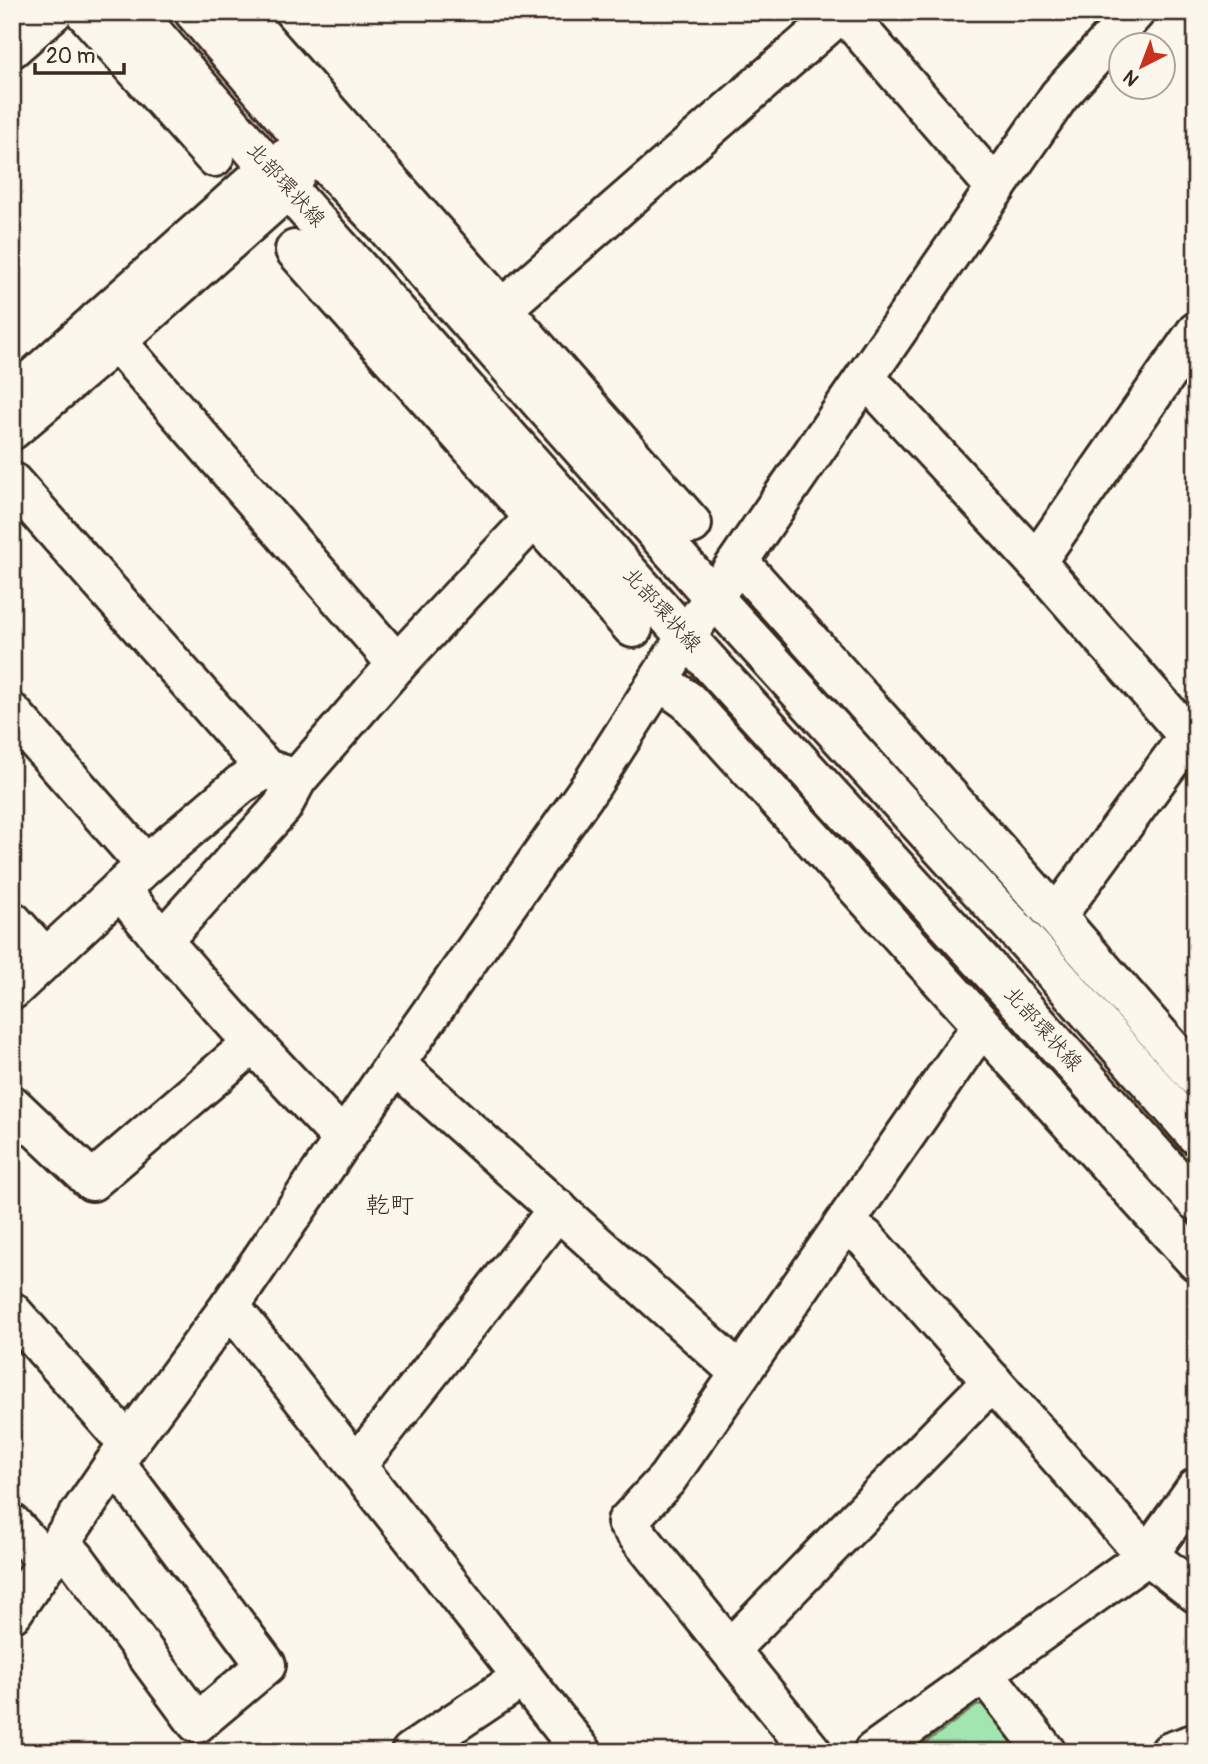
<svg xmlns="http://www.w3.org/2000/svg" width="1208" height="1764" viewBox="0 0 1208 1764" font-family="Pangolin,'Klee One',sans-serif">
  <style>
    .green { fill: #a1e5b0; stroke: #6e8867; stroke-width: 2 }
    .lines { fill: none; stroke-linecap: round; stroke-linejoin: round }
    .minor-casing { stroke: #3b2a1e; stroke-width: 44 }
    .minor { stroke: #fbf7ec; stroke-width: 38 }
    .labels { text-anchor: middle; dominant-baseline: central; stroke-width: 7; stroke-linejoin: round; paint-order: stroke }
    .street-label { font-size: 21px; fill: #3b2a1e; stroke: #fbf7ec }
    .quarter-label { font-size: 24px; fill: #3b2a1e; stroke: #fbf7ec }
  </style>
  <rect width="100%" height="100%" fill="#fbf7ec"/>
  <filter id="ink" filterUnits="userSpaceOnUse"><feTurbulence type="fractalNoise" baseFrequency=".0143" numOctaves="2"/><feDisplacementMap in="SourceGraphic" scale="14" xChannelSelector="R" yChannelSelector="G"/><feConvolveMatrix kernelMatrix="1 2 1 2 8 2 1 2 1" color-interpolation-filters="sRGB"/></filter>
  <g filter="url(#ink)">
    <polygon class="green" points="990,1704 1029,1752 913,1752 978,1705"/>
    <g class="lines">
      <g class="minor-casing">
        <g id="minor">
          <polyline points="85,12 214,157"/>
          <polyline points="135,12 269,168 686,637 1005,987 1196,1201"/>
          <polyline points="194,12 309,146 385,226 714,598 1036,952 1196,1135"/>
          <polyline points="240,12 692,524"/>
          <polyline points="844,12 996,188"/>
          <polyline points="12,48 53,12"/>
          <polyline points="295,250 633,628"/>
          <polyline points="503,308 842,12"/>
          <polyline points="98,320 397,664"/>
          <polyline points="864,379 881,394 1036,562 1196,745"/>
          <polyline points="28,383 269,168 292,155"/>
          <polyline points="12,430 117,341 289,188 299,167"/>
          <polyline points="12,482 266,769 297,779 397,664 534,518"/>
          <polyline points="739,562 1055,915 1196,1077"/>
          <polyline points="1036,562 1196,332"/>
          <polyline points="660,681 688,701 1196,1261"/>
          <polyline points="12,713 146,865"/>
          <path d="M120,889C191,977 266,1058 343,1139"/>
          <polyline points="1055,915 1066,903 1196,726"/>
          <polyline points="12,921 46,959"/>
          <polyline points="162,941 282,807 297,779"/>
          <polyline points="12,990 146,865 241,784 266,769"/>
          <polyline points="395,1064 740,1373"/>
          <polyline points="12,1105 92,1181 252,1044"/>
          <polyline points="844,1224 865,1238 1127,1534 1148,1555 1196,1593"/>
          <polyline points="230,1306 582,1752"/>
          <polyline points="12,1312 115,1429 130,1441"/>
          <polyline points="356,1466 558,1209"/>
          <polyline points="12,1524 33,1547 49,1561"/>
          <polyline points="60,1546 75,1558 197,1723 266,1665 127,1479 112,1467"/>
          <polyline points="12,1613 130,1441 230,1306 395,1064 592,784 686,637 1059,96 1135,12"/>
          <polyline points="730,1649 992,1381"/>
          <polyline points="984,1673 1046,1752"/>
          <polyline points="411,1752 523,1677"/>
          <polyline points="812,1752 627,1522 667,1479 968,1045 983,1027"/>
          <polyline points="873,1752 1148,1555 1196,1488"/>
          <polyline points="1170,1752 1196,1743"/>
        </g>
      </g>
      <use href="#minor" class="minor"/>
    </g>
  </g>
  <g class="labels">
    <g class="street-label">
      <text transform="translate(286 185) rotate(48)">北部環状線</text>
      <text transform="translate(662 610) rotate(48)">北部環状線</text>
      <text transform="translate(1043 1029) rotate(48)">北部環状線</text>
    </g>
    <g class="quarter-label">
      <text x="390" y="1205">乾町</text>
    </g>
  </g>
  <rect width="1208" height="1764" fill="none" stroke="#fbf7ec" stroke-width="42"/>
  <rect x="21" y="21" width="1166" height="1722" fill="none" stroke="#3b2a1e" stroke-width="2.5" filter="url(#ink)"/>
  <g transform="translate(1142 66) rotate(222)"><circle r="33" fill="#fbf7ec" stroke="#aea59a" stroke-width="2"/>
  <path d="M0-5L12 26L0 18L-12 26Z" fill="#c8321e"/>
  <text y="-10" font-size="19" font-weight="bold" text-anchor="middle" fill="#3b2a1e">N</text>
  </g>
  <path d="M35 63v10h89v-10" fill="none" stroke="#3b2a1e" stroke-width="3.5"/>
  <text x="46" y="63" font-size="21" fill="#3b2a1e" stroke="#fbf7ec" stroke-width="5" paint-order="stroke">20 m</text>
</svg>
